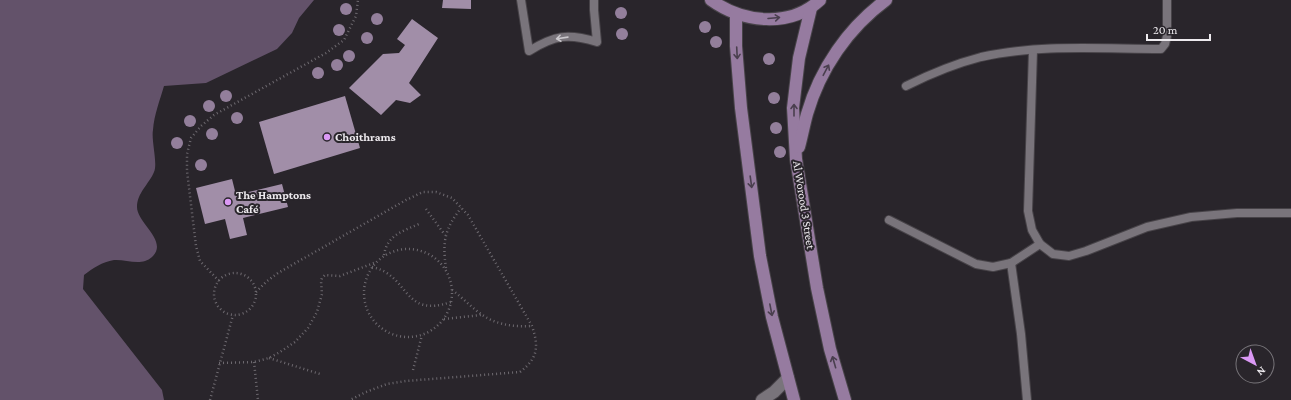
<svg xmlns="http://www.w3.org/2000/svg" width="1291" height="400" viewBox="0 0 1291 400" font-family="'Crimson Pro',serif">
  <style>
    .water { fill: #63526a }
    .building { fill: #a18ea8 }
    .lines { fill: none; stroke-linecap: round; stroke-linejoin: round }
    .lane-casing { stroke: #474348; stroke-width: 10 }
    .street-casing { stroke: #474348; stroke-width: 14 }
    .secondary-casing { stroke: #474348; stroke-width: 14 }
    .path { stroke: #6d696f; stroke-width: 2.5; stroke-dasharray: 1 3; stroke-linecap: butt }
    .lane { stroke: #79747b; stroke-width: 8 }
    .street { stroke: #79747b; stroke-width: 12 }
    .secondary { stroke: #967ba0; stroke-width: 12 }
    .tree { fill: #937f9b }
    .oneway { stroke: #4a3f4e }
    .oneway2 { stroke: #cac7cc }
    .poi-dot { fill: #db99f5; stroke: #29252b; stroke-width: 1.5 }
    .labels { text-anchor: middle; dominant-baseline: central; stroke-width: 4; stroke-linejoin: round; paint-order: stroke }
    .poi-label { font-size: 12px; font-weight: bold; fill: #edeaee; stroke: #29252b; text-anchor: start }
    .street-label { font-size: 12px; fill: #edeaee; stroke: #29252b }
  </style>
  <rect width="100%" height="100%" fill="#29252b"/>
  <path class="water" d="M0,0H314L299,18L292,33L277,49L206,83L164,86C160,100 154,115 153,130C151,140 158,164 154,172C149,184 137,193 137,207C137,223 169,241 152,257C141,267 126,259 114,260C102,262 93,268 84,275L83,289L162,390L164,400H0Z"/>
  <g class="building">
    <polygon points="443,0 471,0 471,9 442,8"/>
    <polygon points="412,19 438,38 409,83 421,95 410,103 396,100 381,115 349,88 383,54 399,53 405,45 397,39"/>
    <polygon points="345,96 360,148 274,174 259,122"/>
    <polygon points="232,179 236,195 282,184 288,207 243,218 247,235 230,239 225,219 205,224 196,188"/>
  </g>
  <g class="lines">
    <g class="lane-casing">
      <g id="lane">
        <path d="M521,0L529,51C555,35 568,33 597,42L594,10V0"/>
        <polyline points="1033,50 1028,211 1032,230 1040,244 1053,254 1069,256 1086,251 1147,227 1191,217 1237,213 1291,213"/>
        <path d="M906,86C930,74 954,64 981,57C1037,44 1103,49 1161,49L1165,44L1167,36V0"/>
        <polyline points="889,220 976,264 993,267 1011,263 1040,244"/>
        <polyline points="1011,263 1021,334 1027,400"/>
      </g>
    </g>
    <g class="street-casing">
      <polyline id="street" points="762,400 774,392 788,378"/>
    </g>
    <g class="secondary-casing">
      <g id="secondary">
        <path d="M711,0C743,23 790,28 820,0"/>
        <polyline points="811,8 799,58 793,108 796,159 817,288 830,349 845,400"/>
        <polyline points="736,14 736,46 741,108 760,256 772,317 794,400"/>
        <path d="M799,147C802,136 804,125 807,114C820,69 848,28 886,0"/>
      </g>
    </g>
    <g class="path">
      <polyline points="426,209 445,235"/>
      <circle cx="408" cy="293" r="44"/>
      <path d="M384,255C387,235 403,231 419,224"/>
      <path d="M372,267C410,275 402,319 451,302"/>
      <path d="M446,268C442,241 445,229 461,208"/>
      <circle cx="235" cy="294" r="21"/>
      <polyline points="219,281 200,261 196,246 187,171 187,154 191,138 201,126 214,115 326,53 344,40 356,16 358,0"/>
      <path d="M452,290C463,298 471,307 481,314C496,325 514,327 532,326"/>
      <path d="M256,292L267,281L278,273L406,200L423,192H436L452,198L468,215L532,326C539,347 538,358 520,372L406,381L387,384L366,392L350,400"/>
      <polyline points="444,319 481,315"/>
      <polyline points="269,358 320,374"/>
      <polyline points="254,362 258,400"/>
      <polyline points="219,363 254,362 269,358 280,352 295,342 308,328 317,312 322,294 321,281 322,278 325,275 340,276 374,263"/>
      <polyline points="413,370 422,335"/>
      <polyline points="210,400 233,315"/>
    </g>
    <use href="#lane" class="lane"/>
    <use href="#street" class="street"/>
    <use href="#secondary" class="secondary"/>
  </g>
  <g class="tree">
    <circle cx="346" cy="9" r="6"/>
    <circle cx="621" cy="13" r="6"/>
    <circle cx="377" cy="19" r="6"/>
    <circle cx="705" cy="27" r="6"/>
    <circle cx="339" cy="30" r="6"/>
    <circle cx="622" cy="34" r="6"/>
    <circle cx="367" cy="38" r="6"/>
    <circle cx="716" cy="42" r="6"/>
    <circle cx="349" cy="56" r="6"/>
    <circle cx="769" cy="59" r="6"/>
    <circle cx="337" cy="65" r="6"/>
    <circle cx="318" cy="73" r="6"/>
    <circle cx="226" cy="96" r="6"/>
    <circle cx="774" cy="98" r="6"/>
    <circle cx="209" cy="106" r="6"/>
    <circle cx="237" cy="118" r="6"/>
    <circle cx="190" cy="121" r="6"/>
    <circle cx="776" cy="128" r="6"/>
    <circle cx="212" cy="134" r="6"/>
    <circle cx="177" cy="143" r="6"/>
    <circle cx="780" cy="152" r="6"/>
    <circle cx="201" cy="165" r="6"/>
  </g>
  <defs><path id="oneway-shaft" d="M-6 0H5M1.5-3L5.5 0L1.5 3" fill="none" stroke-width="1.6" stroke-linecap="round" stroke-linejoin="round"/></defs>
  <g class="oneway">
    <use href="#oneway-shaft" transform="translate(774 18) rotate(-5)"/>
    <use href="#oneway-shaft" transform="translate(737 53) rotate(87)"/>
    <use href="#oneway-shaft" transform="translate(826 70) rotate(-62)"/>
    <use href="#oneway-shaft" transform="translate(794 110) rotate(-90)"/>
    <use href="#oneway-shaft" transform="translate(751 182) rotate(82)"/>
    <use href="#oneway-shaft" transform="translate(771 310) rotate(79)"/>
    <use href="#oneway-shaft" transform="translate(834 362) rotate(-106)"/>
  </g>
  <use class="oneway2" href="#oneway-shaft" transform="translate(562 38) rotate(172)"/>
  <g class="poi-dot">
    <circle cx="327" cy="137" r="4"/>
    <circle cx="228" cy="202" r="4"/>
  </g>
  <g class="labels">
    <g class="poi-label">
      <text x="335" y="137">Choithrams</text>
      <text x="236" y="195">The Hamptons<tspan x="236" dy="14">Café</tspan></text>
    </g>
    <g class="street-label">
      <text transform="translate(804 205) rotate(81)">Al Worood 3 Street</text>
    </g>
  </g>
  <g transform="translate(1255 364) rotate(139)"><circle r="19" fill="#29252b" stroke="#777479"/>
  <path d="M0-3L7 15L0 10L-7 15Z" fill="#db99f5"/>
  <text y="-6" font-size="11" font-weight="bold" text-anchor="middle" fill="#edeaee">N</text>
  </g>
  <path d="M1147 34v6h63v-6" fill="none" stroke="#edeaee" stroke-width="2"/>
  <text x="1153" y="34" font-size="12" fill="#edeaee" stroke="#29252b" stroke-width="3" paint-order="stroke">20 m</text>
</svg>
